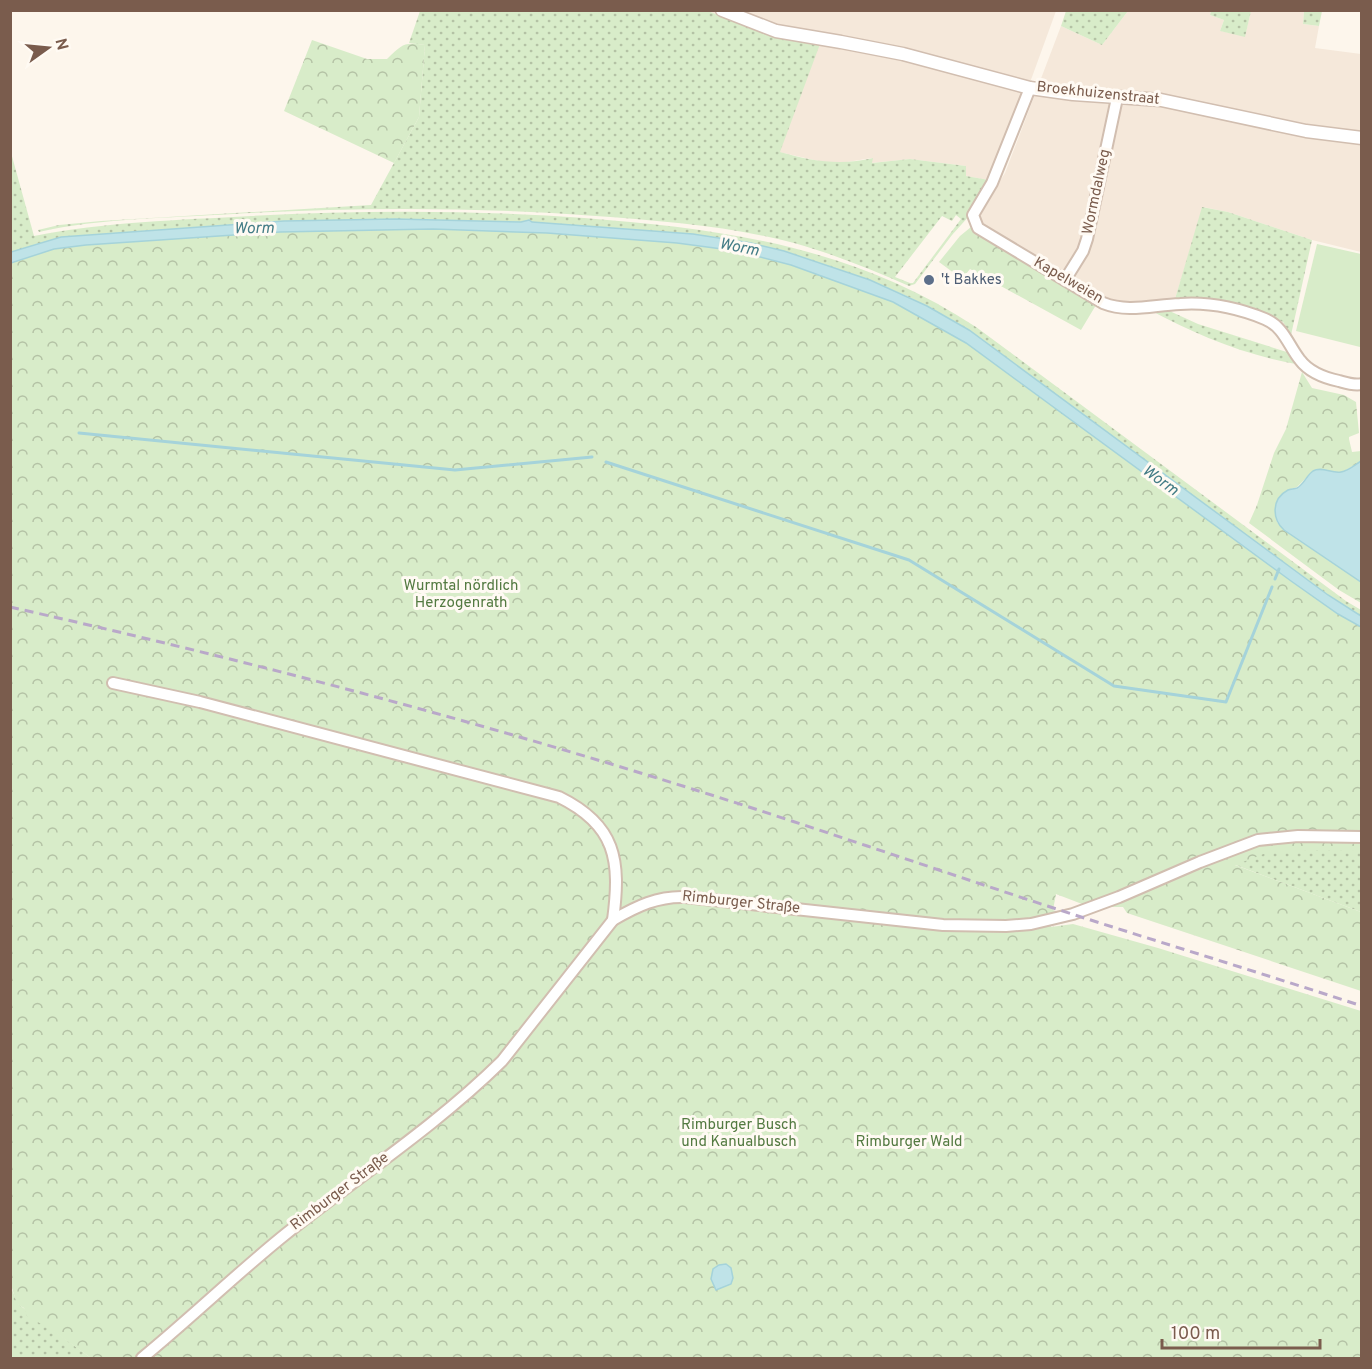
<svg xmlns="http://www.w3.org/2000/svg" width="1372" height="1369" viewBox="0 0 1372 1369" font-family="Overpass,sans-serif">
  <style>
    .residential { fill: #f5e8da }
    .grass { fill: url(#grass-dots); fill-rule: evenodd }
    .forest { fill: url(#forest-crowns) }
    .garden { fill: #d8ecc9 }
    .water { fill: #bfe3e8; stroke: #a5d3da; stroke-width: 1.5 }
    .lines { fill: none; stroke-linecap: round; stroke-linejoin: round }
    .stream { stroke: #a5d3da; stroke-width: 3 }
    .minor-casing { stroke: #d1beb0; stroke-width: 14 }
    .tertiary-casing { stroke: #d1beb0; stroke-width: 15 }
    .minor { stroke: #fff; stroke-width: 10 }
    .tertiary { stroke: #fff; stroke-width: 12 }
    .rail { stroke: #b9a8c9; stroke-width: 3; stroke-dasharray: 9 6; stroke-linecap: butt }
    .service-dot { fill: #5c6f8a; stroke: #fffaf3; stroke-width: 2 }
    .labels { text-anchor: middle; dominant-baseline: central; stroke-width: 6; stroke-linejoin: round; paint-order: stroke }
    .street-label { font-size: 15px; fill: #7a5c4d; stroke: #fffaf3 }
    .service-label { font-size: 15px; fill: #4e5e75; stroke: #fffaf3; text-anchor: start }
    .park-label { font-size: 15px; fill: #537a41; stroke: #fffaf3 }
    .water-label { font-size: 16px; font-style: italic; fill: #437c86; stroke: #fffaf3 }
  </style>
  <defs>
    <pattern id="grass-dots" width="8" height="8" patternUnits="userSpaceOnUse" patternTransform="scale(1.5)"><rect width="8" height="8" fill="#d8ecc9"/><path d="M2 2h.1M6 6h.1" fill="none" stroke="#b4c2a5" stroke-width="1.8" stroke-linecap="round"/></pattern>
    <pattern id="forest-crowns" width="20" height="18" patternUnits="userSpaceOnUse" patternTransform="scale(1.5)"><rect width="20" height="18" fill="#d8ecc9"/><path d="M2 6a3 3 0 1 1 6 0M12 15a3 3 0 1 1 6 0" fill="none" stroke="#b4c2a5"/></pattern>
  </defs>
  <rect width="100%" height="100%" fill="#fdf6ec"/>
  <g class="residential">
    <polygon points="708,11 1056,11 1032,77 989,180 966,176 966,166 910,159 871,163 872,158 847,162 823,162 779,152 769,35"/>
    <polygon points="1128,11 1211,11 1210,15 1224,20 1220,31 1245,36 1251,11 1304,11 1303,24 1319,26 1315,48 1361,54 1361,252 1312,240 1228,212 1203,207 1175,299 1132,306 1096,305 971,227 1005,173 1061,26 1102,45"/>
  </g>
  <g class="grass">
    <path d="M420,11H708L769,35L820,44L780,152C811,161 841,166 873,158L872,163L910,159L966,166V176L989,180L970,215L952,235L915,284L909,286C872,270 834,254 794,243C730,226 663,221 596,216C475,207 355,207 233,214C170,218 100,218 39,232L38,230L59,225L101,221L371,205L419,117L425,45L409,43ZM956,215L961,219L913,283H910L895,277L942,216L952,221Z"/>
    <polygon points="1066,11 1066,10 1128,11 1102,45 1061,26"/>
    <polygon points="1211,11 1251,11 1245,37 1220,31 1224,20 1210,15"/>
    <polygon points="1304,11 1322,11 1319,26 1303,24"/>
    <path d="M10,149L34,236C104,222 180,220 251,216C362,210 473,210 584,218C726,229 854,247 976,327L1346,601L1361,610V616L1328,595L969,330L911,298L870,280L784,251L751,243L693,234L532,222L529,220L521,222L395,219L284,221L61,237L11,252Z"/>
    <polygon points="1202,207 1228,212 1312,240 1291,335 1283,322 1257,309 1175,299"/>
    <path d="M1163,308L1198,324L1293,354L1301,365C1247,356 1196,335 1148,309Z"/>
    <polygon points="1361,839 1361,912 1217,858"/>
    <polygon points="10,1285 18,1304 91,1358 11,1358"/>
  </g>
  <g class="forest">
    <path d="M312,40L367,59H387C403,44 403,42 425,45L419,117L394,163L284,111Z"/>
    <polygon points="971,227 1096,305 1081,330 970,269 962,279 939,262 960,236"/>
    <polygon points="546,228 735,245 842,275 984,346 1196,505 1361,618 1361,851 1317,850 1266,853 1235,865 1361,912 1361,991 1127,913 1123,907 1110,907 1095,901 1082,904 1056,894 1053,910 1060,913 1052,915 1051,927 1073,924 1158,948 1361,1011 1361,1358 91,1358 52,1330 27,1316 24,1308 17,1304 11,1285 10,257 38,246 245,229"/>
    <polygon points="1302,372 1312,388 1344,395 1356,402 1359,433 1349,437 1349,439 1352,452 1361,451 1361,461 1341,473 1313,471 1297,487 1288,490 1275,512 1277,522 1284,530 1361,582 1361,603 1339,590 1249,523 1257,505 1274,453 1286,429"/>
  </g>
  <polygon class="garden" points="1317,244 1361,254 1360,347 1296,331"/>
  <g class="water">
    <polygon points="395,219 521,222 529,220 532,222 693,234 751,243 784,251 870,280 927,306 969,330 1328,595 1361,616 1361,627 1338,614 1291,581 966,343 893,302 791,265 737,251 677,243 547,233 433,229 280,232 86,245 54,249 11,263 11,252 61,237 284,221"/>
    <path d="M1361,461V582L1284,530C1272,519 1271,499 1288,490C1290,489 1294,489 1297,488C1304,484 1307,475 1313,471C1322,466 1332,474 1341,472C1348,471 1356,464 1361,461Z"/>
    <polygon points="726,1264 731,1268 733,1278 731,1284 716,1290 711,1279 713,1269 719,1265"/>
  </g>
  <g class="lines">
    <g class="stream">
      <polyline points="79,433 455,470 592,457"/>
      <polyline points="606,462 909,560 1114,686 1226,702 1272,587"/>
      <polyline points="1275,579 1279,569"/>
    </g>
    <g class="minor-casing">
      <g id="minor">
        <path d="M1030,88L992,183L973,215L978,228L1103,303C1128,313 1153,305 1180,304C1208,302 1238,308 1265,319C1284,327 1288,345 1300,360C1309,372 1325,378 1339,381C1346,383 1354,386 1362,384"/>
        <polyline points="1065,280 1083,251 1087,239 1117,98"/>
        <path d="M113,683L200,702L559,797C616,825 621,860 613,920"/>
        <path d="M142,1358C191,1318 237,1273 287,1233C359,1176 436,1126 502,1061L613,920C637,906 658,896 685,897L943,925L1006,926L1031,924L1073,914L1119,897L1200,862L1258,840L1298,836L1362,837"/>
      </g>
    </g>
    <g class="tertiary-casing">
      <polyline id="tertiary" points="722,10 776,31 841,42 903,54 1030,88 1073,94 1161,100 1306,131 1362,138"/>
    </g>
    <use href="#minor" class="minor"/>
    <use href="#tertiary" class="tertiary"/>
    <path class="rail" d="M10,607C220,654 428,708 634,771C783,816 930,868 1078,916C1172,946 1267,975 1362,1006"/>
  </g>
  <circle class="service-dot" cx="929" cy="280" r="6"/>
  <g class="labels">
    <g class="street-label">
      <text transform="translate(1098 94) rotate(6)">Broekhuizenstraat</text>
      <text transform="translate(1097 192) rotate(-78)">Wormdalweg</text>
      <text transform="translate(1068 281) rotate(30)">Kapelweien</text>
      <text transform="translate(741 903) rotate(6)">Rimburger Straße</text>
      <text transform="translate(340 1192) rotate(-37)">Rimburger Straße</text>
    </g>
    <g class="service-label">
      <text x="941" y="280">'t Bakkes</text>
    </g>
    <g class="park-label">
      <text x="461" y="586">Wurmtal nördlich<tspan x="461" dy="17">Herzogenrath</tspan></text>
      <text x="739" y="1125">Rimburger Busch<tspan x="739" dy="17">und Kanualbusch</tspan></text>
      <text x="909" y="1142">Rimburger Wald</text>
    </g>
    <g class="water-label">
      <text transform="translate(254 229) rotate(-1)">Worm</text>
      <text transform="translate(739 248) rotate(11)">Worm</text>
      <text transform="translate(1160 481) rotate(36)">Worm</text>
    </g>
  </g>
  <rect width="1372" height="1369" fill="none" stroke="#7a5c4d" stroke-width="24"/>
  <g transform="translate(48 48) rotate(75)" stroke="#fffaf3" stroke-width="4.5" paint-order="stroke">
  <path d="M0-4.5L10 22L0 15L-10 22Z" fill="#7a5c4d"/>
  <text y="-9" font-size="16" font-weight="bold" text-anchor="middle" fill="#7a5c4d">N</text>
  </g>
  <path d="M1162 1339v9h158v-9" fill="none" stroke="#7a5c4d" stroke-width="3"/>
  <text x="1171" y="1339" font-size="18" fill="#7a5c4d" stroke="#fffaf3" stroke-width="4.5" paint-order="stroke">100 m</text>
</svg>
